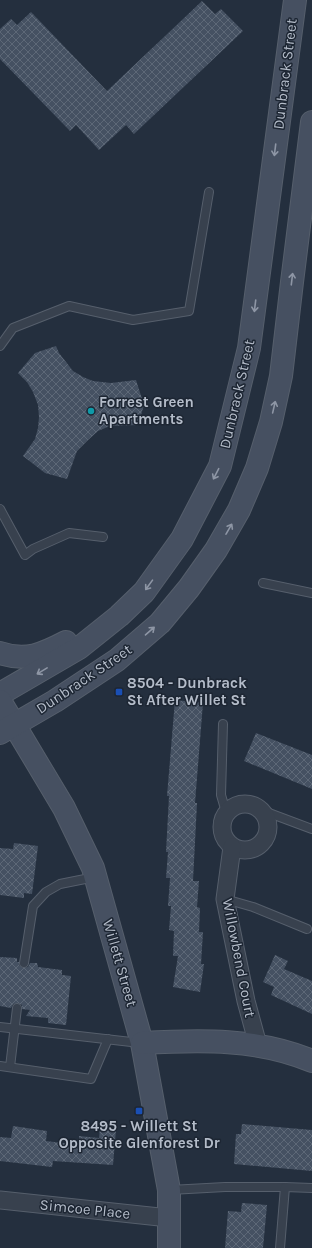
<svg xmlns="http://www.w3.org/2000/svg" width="312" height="1248" viewBox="0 0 312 1248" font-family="Karla,sans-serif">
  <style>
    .building { fill: url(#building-cross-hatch) }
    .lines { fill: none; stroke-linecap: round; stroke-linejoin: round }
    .lane-casing { stroke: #565f6c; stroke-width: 10 }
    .street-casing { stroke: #565f6c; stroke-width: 19 }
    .secondary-casing { stroke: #565f6c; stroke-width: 24 }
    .lane { stroke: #38414e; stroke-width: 8 }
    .street { stroke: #38414e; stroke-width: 17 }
    .secondary { stroke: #465061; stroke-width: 22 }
    .oneway { stroke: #8e96a5 }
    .culture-dot { fill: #0f9aa8; stroke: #1d2633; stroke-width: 1.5 }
    .transit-dot { fill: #1a4fb4; stroke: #1d2633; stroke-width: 1.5 }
    .labels { text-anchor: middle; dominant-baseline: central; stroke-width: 3; stroke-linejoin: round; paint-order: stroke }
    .street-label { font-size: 15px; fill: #b4bcc9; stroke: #1d2633 }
    .poi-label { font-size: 15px; font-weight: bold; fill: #b4bcc9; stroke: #1d2633; text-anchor: start }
  </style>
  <defs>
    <pattern id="building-cross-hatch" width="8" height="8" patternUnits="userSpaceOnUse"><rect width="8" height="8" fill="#455162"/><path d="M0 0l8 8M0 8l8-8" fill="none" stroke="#5d6877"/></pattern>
  </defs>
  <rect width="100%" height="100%" fill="#242f3e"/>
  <g class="building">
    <polygon points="202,1 215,14 221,9 243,31 134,134 126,125 99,150 76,125 70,131 0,59 0,29 11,19 17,25 31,12 107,91"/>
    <polygon points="56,346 59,353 73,371 83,377 93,381 111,383 136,380 144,405 138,425 110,426 98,431 87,441 77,451 67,479 45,473 23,456 35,439 38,428 39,417 38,405 33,392 27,382 18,373 35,353"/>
    <polygon points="175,700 203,703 195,803 197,803 193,881 199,881 197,907 200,908 199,932 203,932 201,964 204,964 200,992 173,987 178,956 173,956 174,931 169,930 171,906 168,906 170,878 166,878 168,852 166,852 169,796 167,796"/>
    <polygon points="256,733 312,755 312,789 244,761"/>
    <polygon points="14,843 38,846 32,894 24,893 24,898 0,895 0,848 13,849"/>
    <polygon points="275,955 288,961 284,969 312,981 312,1014 271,995 274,987 263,982"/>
    <polygon points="0,957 17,958 17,962 19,962 19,965 23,968 28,967 30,963 37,963 38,967 62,970 62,975 71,976 66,1025 48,1023 48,1018 26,1016 30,1010 22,1009 22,1005 18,1003 13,1004 11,1008 0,1006"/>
    <polygon points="242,1124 312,1130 312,1171 234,1164 236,1134 241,1134"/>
    <polygon points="13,1126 47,1131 46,1141 79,1145 79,1136 99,1138 100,1128 116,1130 113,1165 53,1161 52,1167 0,1161 0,1137 11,1138"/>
    <polygon points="242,1203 267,1205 263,1248 225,1248 228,1211 241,1212"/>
  </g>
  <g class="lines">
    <g class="lane-casing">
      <g id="lane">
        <polyline points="0,346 13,328 69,306 133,320 189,311 209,192"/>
        <polyline points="0,509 25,555 33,549 69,533 103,537"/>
        <polyline points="263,583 312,593"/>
        <polyline points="223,724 221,795 226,812"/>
        <polyline points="261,810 312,829"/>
        <polyline points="225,899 253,907 307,929"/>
        <polyline points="24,963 33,906 46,892 60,884 95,877"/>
        <polyline points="0,1027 140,1043"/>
        <polyline points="0,1066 91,1079 108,1039"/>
        <polyline points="10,1067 17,1008"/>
        <polyline points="170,1190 225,1187 285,1187"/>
        <polyline points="280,1248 285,1187 312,1188"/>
      </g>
    </g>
    <g class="street-casing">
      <g id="street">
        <circle cx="245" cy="827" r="23"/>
        <polyline points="232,847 225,899 246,1001 258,1045"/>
        <polyline points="0,1200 169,1218"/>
      </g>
    </g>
    <g class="secondary-casing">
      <g id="secondary">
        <path d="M0,653C26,662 43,654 66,642"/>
        <polyline points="0,694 79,648 119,616 144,592 182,539 220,466 249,348 295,0"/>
        <polyline points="0,701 64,808 93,868 142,1043 169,1190 169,1248"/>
        <polyline points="0,733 55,701 117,660 160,623 189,588 216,550 239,510 257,468 271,422 281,376 292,282 312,122"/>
        <path d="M142,1043C199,1040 258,1038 312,1061"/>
      </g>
    </g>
    <use href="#lane" class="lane"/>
    <use href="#street" class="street"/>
    <use href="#secondary" class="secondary"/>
  </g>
  <defs><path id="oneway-shaft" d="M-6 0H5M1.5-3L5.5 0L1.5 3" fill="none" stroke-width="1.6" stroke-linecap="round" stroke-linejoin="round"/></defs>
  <g class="oneway">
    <use href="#oneway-shaft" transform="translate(275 150) rotate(97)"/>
    <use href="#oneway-shaft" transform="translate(292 279) rotate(-83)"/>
    <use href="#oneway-shaft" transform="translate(255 306) rotate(97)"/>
    <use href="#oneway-shaft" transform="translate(274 407) rotate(-77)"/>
    <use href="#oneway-shaft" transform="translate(216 474) rotate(117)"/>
    <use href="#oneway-shaft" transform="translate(229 529) rotate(-60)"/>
    <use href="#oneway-shaft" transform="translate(149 585) rotate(126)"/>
    <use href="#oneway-shaft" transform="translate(150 631) rotate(-41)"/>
    <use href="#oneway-shaft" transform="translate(42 671) rotate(149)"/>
  </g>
  <circle class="culture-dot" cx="91" cy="411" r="4"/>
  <g class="transit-dot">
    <rect x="115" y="688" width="8" height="8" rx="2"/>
    <rect x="135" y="1107" width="8" height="8" rx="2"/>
  </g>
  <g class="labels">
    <g class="street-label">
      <text transform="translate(285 74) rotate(-83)">Dunbrack Street</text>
      <text transform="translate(237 394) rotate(-77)">Dunbrack Street</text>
      <text transform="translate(84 679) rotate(-34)">Dunbrack Street</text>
      <text transform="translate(239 958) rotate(79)">Willowbend Court</text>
      <text transform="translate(120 963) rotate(74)">Willett Street</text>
      <text transform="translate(85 1209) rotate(6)">Simcoe Place</text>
    </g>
    <g class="poi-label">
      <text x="99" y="402">Forrest Green<tspan x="99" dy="17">Apartments</tspan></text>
      <text x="127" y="683">8504 - Dunbrack<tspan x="127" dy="17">St After Willet St</tspan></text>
      <text x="139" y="1126" text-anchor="middle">8495 - Willett St<tspan x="139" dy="17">Opposite Glenforest Dr</tspan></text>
    </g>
  </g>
</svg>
